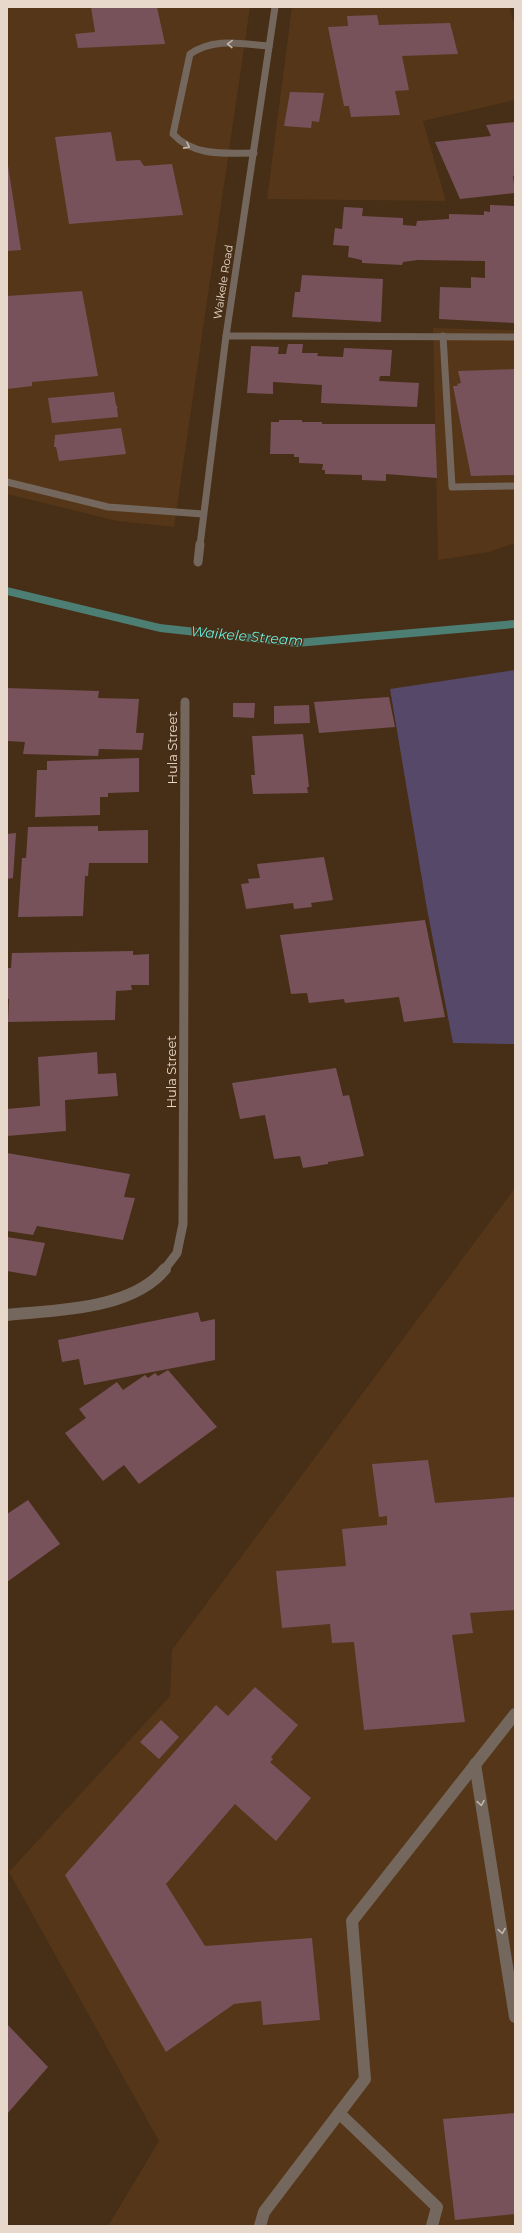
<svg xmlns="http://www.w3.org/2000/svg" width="522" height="2233" viewBox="0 0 522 2233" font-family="Montserrat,sans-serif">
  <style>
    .built { fill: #553618 }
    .green { fill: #554868 }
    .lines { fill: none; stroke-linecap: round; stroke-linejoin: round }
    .stream { fill: #4d7e74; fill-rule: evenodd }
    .building { fill: #77525b }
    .service-far1 { stroke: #74675d; stroke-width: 7 }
    .service { stroke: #74675d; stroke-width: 12 }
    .minor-far2 { stroke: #74675d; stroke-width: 7 }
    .minor-far1 { stroke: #74675d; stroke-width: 9 }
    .minor { stroke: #74675d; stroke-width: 12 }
    .oneway { stroke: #c5b6aa }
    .labels { text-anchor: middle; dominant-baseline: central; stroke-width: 3; stroke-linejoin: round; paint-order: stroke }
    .far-street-label { font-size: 11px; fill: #e8d8cb; stroke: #472e16 }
    .street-label { font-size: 13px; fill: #e8d8cb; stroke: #472e16 }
    .water-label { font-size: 14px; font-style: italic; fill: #6aebd9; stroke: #472e16 }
  </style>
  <rect width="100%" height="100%" fill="#472e16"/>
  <g class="built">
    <polygon points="7,7 250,7 174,527 117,521 7,494"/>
    <polygon points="292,7 509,7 515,26 515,100 423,121 446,201 267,199"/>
    <polygon points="433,328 515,330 515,543 489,552 438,560"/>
    <polygon points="515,1188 515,2226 108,2226 159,2141 9,1872 170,1696 172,1650"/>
  </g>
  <polygon class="green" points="515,670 515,1044 453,1043 427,909 390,689"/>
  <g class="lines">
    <polygon class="stream" points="7,587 160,624 297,639 515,620 515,628 297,647 160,632 7,595"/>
  </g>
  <g class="building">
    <polygon points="91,7 157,7 165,44 78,48 75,34 95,32"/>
    <polygon points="377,15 379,25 450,23 458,54 402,56 409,90 395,91 400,115 351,117 349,106 344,106 328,27 348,26 347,16"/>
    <polygon points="290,92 324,93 319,122 312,121 311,128 284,126"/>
    <polygon points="515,122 515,175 513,176 515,193 460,199 435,142 491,136 486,125"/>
    <polygon points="111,132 116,161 140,160 144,166 172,164 183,215 69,224 55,137"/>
    <polygon points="7,159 21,250 7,251"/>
    <polygon points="490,205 515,206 515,323 439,319 440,287 471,288 471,277 485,278 485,261 418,260 403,262 402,265 362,263 362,260 348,257 349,246 333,245 335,228 342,229 344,207 363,208 362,216 403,218 403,225 416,226 417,221 449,219 449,214 484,215 484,211 490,212"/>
    <polygon points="302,275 383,279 381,322 292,317 295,292 300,292"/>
    <polygon points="82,291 98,376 32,382 32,386 7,389 7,296"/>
    <polygon points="288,344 303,344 302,353 318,353 317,356 343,357 344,348 392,350 390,376 380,376 379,381 419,383 417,407 321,403 322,385 273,382 273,394 247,393 251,346 279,347 278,354 286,354"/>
    <polygon points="515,369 515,475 471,476 453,386 458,386 457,384 461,383 458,371"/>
    <polygon points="114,392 116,405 118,408 117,408 118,417 52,423 48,398"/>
    <polygon points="279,420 302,420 302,422 322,422 322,424 435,424 437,478 386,474 386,481 362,480 362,475 325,474 325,470 322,470 323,464 299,463 299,457 294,457 294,454 270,454 271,422 279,422"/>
    <polygon points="121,428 126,454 59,461 56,447 54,447 55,435"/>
    <polygon points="7,688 99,691 98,698 139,699 136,733 144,733 142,750 99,749 98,756 23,754 25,742 7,741"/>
    <polygon points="389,697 395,727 319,733 314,702"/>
    <polygon points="233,703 255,703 254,718 233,717"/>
    <polygon points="309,705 310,723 274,724 274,706"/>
    <polygon points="303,734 309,787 307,787 308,793 253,794 251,775 255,775 252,736"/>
    <polygon points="139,758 139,792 108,793 108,797 100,797 100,815 35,817 37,770 47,770 47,761"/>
    <polygon points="98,826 98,831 148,830 148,863 89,863 88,876 85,876 83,916 18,917 22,858 26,858 28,827"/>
    <polygon points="16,833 13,878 7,879 7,834"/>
    <polygon points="324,857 333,900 311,903 312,907 294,909 293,903 246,909 241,884 249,883 248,879 260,878 257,864"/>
    <polygon points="425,920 445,1017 404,1022 399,997 345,1003 344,999 309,1003 307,993 291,994 280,935"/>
    <polygon points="133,951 133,955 149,954 149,985 131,985 132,990 116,991 115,1020 8,1022 9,999 7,999 7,968 11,968 12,953"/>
    <polygon points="97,1052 98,1074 116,1073 118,1096 65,1100 66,1131 7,1136 7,1109 40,1106 38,1057"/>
    <polygon points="336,1068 343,1096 349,1095 364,1156 328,1162 328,1164 303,1168 300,1156 274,1159 265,1115 240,1119 232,1083"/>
    <polygon points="7,1153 130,1174 124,1197 135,1198 123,1240 37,1226 33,1235 7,1231"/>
    <polygon points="7,1237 45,1243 36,1276 7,1271"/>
    <polygon points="198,1312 201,1322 215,1319 215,1360 84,1385 79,1359 62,1362 58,1340"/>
    <polygon points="168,1370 217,1427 139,1484 124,1465 103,1481 65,1433 86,1418 79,1409 117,1382 123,1390 145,1375 148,1378 155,1373 158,1376"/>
    <polygon points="428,1460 435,1503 515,1497 515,1610 470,1613 473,1633 452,1635 465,1722 364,1730 354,1642 332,1643 330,1624 282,1628 276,1571 346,1566 342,1529 387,1525 387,1516 379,1517 372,1464"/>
    <polygon points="28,1500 60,1544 7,1582 7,1514"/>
    <polygon points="255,1687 298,1725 271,1757 273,1759 270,1762 311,1798 276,1841 235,1804 166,1884 205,1946 312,1938 320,2020 263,2025 261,2001 234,2004 166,2052 65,1875 216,1705 228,1716"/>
    <polygon points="161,1720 179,1737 159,1759 140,1742"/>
    <polygon points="7,2024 48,2067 7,2114"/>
    <polygon points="515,2113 515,2214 455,2220 443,2119"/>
  </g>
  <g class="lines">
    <g class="service-far1">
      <path d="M254,153C226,153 194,157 173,134L190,54C214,37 242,44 269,46"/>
      <polyline points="226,336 515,337"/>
      <polyline points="443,336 452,487 515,486"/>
      <polyline points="7,482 108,507 203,514"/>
    </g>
    <g class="service">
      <polyline points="475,1764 515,2017"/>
      <polyline points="339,2113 437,2207 432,2226"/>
      <polyline points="260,2226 264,2212 365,2079 352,1921 515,1714"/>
    </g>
    <polyline class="minor-far2" points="200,545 226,336 275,7"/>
    <g class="minor-far1">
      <polyline points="198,562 200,544"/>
      <polyline points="164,1270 177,1253 183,1224 185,702"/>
    </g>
    <path class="minor" d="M7,1315C55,1310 132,1310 165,1269"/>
  </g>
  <defs><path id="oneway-chevron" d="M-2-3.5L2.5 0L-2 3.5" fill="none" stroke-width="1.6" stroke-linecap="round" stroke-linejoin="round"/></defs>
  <g class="oneway">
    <use href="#oneway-chevron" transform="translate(230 44) rotate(-178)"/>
    <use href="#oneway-chevron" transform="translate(187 146) rotate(28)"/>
    <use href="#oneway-chevron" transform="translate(481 1803) rotate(81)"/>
    <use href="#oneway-chevron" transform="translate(502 1931) rotate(81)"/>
  </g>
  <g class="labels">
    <g class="far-street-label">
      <text transform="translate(223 282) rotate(-81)">Waikele Road</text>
    </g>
    <g class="street-label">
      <text transform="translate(172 748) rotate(-90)">Hula Street</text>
      <text transform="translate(171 1072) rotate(-90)">Hula Street</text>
    </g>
    <g class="water-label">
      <text transform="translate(247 636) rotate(5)">Waikele Stream</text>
    </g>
  </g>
  <rect width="522" height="2233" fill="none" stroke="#e8d8cb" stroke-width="16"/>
</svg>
